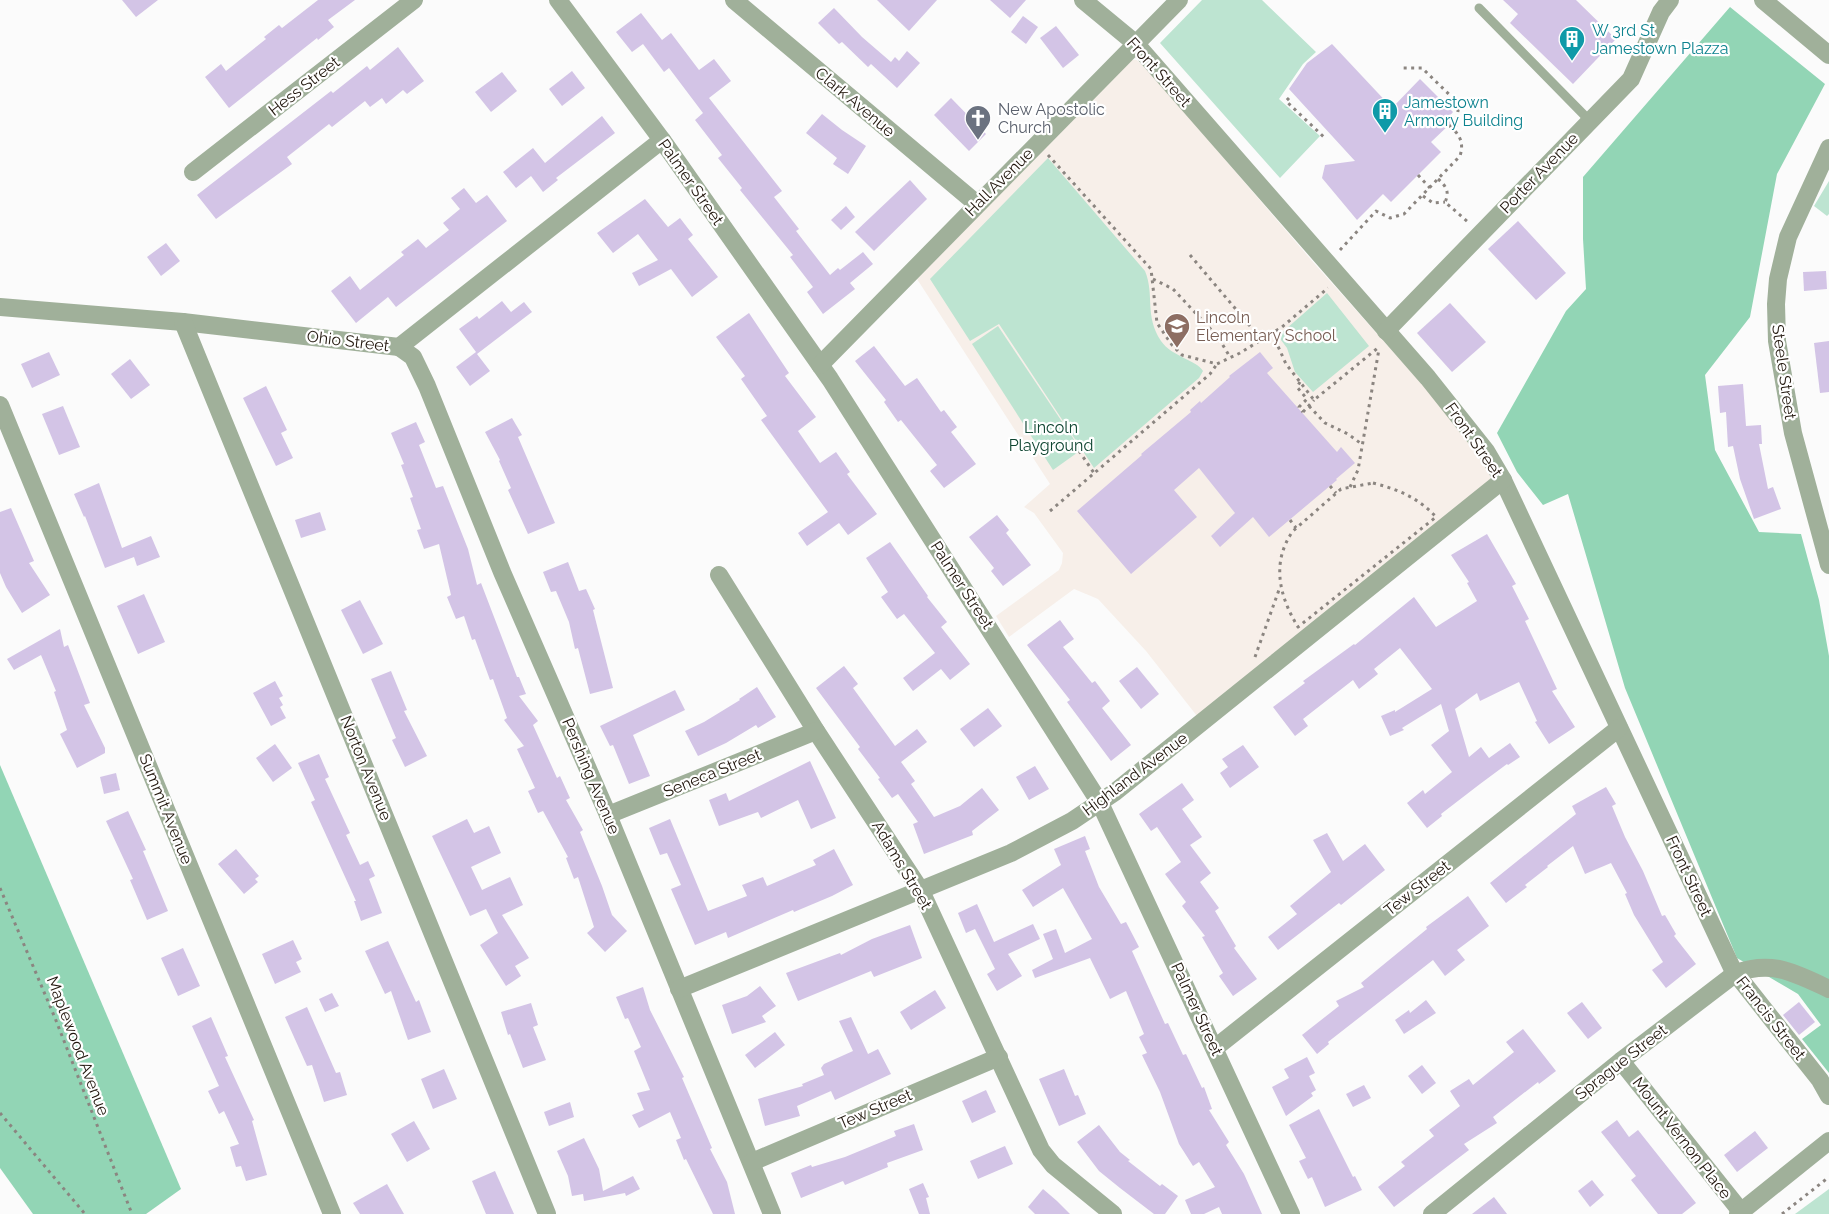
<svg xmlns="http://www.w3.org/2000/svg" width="1829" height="1214" viewBox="0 0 1829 1214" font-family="Raleway,sans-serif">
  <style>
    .built { fill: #f7efe9 }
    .green { fill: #bde4d1 }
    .forest { fill: #92d5b5 }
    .building { fill: #d3c4e6 }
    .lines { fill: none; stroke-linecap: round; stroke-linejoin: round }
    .path { stroke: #8b8580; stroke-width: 3; stroke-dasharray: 3 4.5; stroke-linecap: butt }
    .service { stroke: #a0b09a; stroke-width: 9 }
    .minor { stroke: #a0b09a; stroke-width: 18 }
    .tertiary { stroke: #a0b09a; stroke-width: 18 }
    .labels { text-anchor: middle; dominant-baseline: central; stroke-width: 4.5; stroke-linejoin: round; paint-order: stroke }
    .culture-label { font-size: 16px; fill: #0d838f; stroke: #fff; text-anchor: start }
    .street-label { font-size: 16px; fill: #21160d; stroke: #fff }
    .worship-label { font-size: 16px; fill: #5b616d; stroke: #fff; text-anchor: start }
    .education-label { font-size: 16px; fill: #785e54; stroke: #fff; text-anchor: start }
    .park-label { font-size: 16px; fill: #0d4430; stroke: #fff }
  </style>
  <rect width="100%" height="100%" fill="#fbfbfb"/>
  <polygon class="built" points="1132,60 1137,60 1156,79 1313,262 1454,420 1491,474 1491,479 1197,716 1146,651 1098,599 1074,589 1009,637 996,616 1059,570 1062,563 1063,553 1034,513 1024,507 1050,484 917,279"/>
  <g class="green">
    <polygon points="1202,0 1262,0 1316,52 1303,64 1279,99 1320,136 1280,178 1160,43"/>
    <path d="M1048,158L1145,271C1155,296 1144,315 1161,341C1172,357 1197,360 1203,371L1199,378L1094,468L999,324L970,341L930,279Z"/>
    <polygon points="1829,181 1829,214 1827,216 1814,206"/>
    <polygon points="1327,293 1369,346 1313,392 1295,372 1287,348 1278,336"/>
    <polygon points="998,326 1081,450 1053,470 972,344"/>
    <polygon points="1829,1189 1829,1214 1795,1214"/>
  </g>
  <g class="forest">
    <polygon points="1730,7 1825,84 1777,174 1750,317 1705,375 1715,450 1759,532 1801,534 1819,600 1829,656 1829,1073 1802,1039 1821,1025 1798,994 1737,958 1625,688 1568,494 1543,505 1517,472 1497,433 1566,311 1586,289 1583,239 1583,177"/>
    <polygon points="0,765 181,1189 146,1214 33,1214 0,1168"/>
  </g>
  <g class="building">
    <polygon points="122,0 158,0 136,17"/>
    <polygon points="318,0 355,0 328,20 334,27 318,40 317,38 229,108 205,77 221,64 226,71 266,39 264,37 279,25 282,28"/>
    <polygon points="877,0 937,0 909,31"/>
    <polygon points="990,0 1026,0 1010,18"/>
    <polygon points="1503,0 1576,0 1616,39 1573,84 1510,23 1518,14"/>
    <polygon points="834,8 862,37 891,62 895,57 899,61 907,51 920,63 897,88 871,64 868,67 842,42 839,44 818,23"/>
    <polygon points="641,13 662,40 671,33 699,70 714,59 731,81 709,98 782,191 774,197 799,229 796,231 830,275 838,268 840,270 863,252 873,264 850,283 855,289 823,314 807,292 813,287 790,257 793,255 740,190 742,188 718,158 722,155 695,120 703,113 669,68 664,72 643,44 632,52 616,32"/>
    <polygon points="1023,16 1038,27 1026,44 1011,32"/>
    <polygon points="1056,26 1079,55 1063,68 1040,38"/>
    <polygon points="1332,44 1392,108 1420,79 1453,112 1447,119 1451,123 1431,142 1441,152 1391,202 1383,194 1357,220 1322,178 1325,165 1355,161 1289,89 1307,63"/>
    <polygon points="398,47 424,81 407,94 403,90 386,104 382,98 370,107 365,101 332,127 329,124 287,157 292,164 216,219 197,195 331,91 333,93 367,66 370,70"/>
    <polygon points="572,71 585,88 562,106 549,89"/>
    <polygon points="502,72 517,91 491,112 475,92"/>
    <polygon points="951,98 986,134 969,151 934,115"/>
    <polygon points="822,114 842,130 866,146 848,174 833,164 837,158 806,133"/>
    <polygon points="602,116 615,133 556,178 558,180 543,192 531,176 516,188 503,172 533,148 545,163"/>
    <polygon points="910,180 927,199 874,251 855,232"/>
    <polygon points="464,188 476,203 487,195 507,221 396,307 388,297 356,323 331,291 350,276 360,290 404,255 401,252 418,239 426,248 449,230 443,223 460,209 451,198"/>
    <polygon points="645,199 668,227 680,218 693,235 688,239 718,277 692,297 671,269 639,286 632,273 658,260 638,234 613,253 597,233"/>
    <polygon points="846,206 855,217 841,230 831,220"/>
    <polygon points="1518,221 1566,273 1536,300 1488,249"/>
    <polygon points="166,243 180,261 161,276 147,257"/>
    <polygon points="1826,271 1827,289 1804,291 1803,272"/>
    <polygon points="502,301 511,312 524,302 532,312 477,354 490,371 470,386 456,367 476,352 459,329 477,316 479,319"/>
    <polygon points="1450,303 1486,342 1452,372 1417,333"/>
    <polygon points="749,313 789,373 785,376 816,417 798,431 820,463 836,452 850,472 847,474 877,514 848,535 839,523 807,546 798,533 828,512 761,420 767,416 741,379 745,376 716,337"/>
    <polygon points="1829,341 1829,392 1820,393 1814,343"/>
    <polygon points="874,346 905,386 917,378 941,412 944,410 957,427 951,432 976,464 944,488 930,471 937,465 901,420 898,422 884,402 886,400 855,361"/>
    <polygon points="49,352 60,375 32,388 21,364"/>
    <polygon points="1260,352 1273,368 1267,373 1337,452 1341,447 1355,463 1336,479 1337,480 1269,537 1253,517 1220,547 1211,536 1235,513 1199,468 1174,490 1197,517 1131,574 1077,511 1142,455 1141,454 1191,412 1190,410 1200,401 1201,403 1230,377 1229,376"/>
    <polygon points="130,359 150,385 131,399 111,374"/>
    <polygon points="1743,384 1746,426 1761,425 1762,444 1759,444 1768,489 1773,487 1781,509 1754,519 1740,479 1733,446 1728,447 1726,412 1720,413 1718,386"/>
    <polygon points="266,386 287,430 281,433 293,458 276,466 243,398"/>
    <polygon points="63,406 80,447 59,455 42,414"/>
    <polygon points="512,418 522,435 518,437 555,523 528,534 508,490 511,488 499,461 500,460 485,432"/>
    <polygon points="416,422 425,442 419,445 436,488 443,486 468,549 477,585 481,583 517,677 519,677 526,694 519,696 538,721 533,725 557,778 560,776 570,798 566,800 583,830 580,832 602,886 612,915 627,931 605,952 587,933 594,927 578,877 574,879 566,858 568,857 543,811 538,813 528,791 535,788 517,749 524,746 504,720 507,718 493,679 490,680 475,639 472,640 464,616 456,619 447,597 451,595 439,544 424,549 417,530 421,529 410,498 413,497 401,465 404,464 391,433"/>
    <polygon points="99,483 122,548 151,536 160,557 137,566 134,557 105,568 85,516 84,517 74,494"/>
    <polygon points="11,508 34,561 29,563 50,595 22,613 6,587 0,573 0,512"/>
    <polygon points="320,512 326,530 301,538 295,520"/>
    <polygon points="997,515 1009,530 1006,533 1031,565 1003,586 991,571 994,568 969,537"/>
    <polygon points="1487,534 1516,584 1512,586 1529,619 1525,621 1557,689 1552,691 1575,727 1549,744 1535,722 1537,721 1519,682 1480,701 1477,693 1455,709 1469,757 1481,747 1489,758 1510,743 1520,757 1508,765 1507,764 1480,784 1441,814 1442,816 1427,828 1407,803 1423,790 1425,794 1452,772 1431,745 1449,731 1441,704 1402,728 1404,730 1390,736 1381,716 1395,710 1395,712 1432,689 1400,648 1374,669 1378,674 1359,689 1353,680 1303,719 1308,726 1295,736 1273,707 1305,683 1303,681 1354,644 1355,645 1414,597 1436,627 1477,601 1467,583 1469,582 1451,555"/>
    <polygon points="890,542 928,596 927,597 947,622 941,627 970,664 950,680 941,669 913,691 903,678 935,653 904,614 897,619 881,597 888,592 866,558"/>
    <polygon points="568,562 579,591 586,589 595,609 593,610 613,688 590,694 578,648 575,649 569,622 556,591 551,592 543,572"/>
    <polygon points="144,594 165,642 138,654 117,606"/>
    <polygon points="360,600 383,644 363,654 341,610"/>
    <polygon points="1060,620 1074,639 1063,647 1092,683 1095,681 1110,701 1102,708 1131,745 1111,761 1067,702 1070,700 1027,645"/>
    <polygon points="60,629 64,647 68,645 90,703 84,705 105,748 105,753 77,768 60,734 67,730 54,692 56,691 41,655 14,670 7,659"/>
    <polygon points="844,666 858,684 853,688 895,746 917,729 927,742 901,762 915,781 911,784 934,817 960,806 982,788 999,810 972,831 973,835 924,854 913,824 918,822 898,794 892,798 878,779 880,778 858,749 860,747 816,688"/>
    <polygon points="1137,667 1159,694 1141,709 1119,681"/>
    <polygon points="391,671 407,710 404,711 427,756 405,767 392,740 396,738 371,679"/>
    <polygon points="275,681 283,696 279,698 283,705 280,707 286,718 271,726 253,693"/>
    <polygon points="757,687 776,717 758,728 756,725 726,743 698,756 685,731 704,722 740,700 739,699"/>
    <polygon points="675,690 685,710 633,735 650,776 629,784 613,745 610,746 600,726"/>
    <polygon points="988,708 1002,726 974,747 960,729"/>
    <polygon points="275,744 292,768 273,782 256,758"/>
    <polygon points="1243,745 1259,767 1230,788 1220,773 1228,767 1222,759"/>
    <polygon points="319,754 329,777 325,779 350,833 346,835 360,865 368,861 375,876 369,879 382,913 361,921 354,901 356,901 311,802 315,800 298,763"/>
    <polygon points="810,761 836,818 811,829 798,800 761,818 758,812 719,826 709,800 726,793 729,801"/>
    <polygon points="1035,766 1049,789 1029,800 1016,777"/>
    <polygon points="116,773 120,790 104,794 100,777"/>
    <polygon points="1182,783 1194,800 1182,809 1202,837 1190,845 1211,873 1200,882 1219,908 1215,911 1236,946 1234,948 1257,979 1233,996 1219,976 1223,973 1202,937 1205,936 1182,906 1186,902 1165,874 1181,862 1157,827 1151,831 1139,814"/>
    <polygon points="1606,787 1616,804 1612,806 1625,837 1643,871 1662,916 1665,915 1676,934 1674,936 1696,964 1666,988 1652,970 1663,962 1634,915 1625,894 1627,893 1611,863 1585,874 1573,846 1547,866 1548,867 1525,885 1527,887 1506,903 1490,883 1576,814 1572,806"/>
    <polygon points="128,811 146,850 143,851 168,911 147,920 130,880 133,879 106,821"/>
    <polygon points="467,819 474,833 489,826 501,853 471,867 482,890 510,877 523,905 502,915 529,958 515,966 521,976 506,986 480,945 498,933 486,909 470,916 432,836"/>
    <polygon points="670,819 708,911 747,896 742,885 763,877 767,886 816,865 813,860 834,849 853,885 832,896 794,912 793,910 728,938 726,932 695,945 671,889 681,885 667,853 660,855 649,828"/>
    <polygon points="1327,833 1343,861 1365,844 1385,870 1341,905 1339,903 1278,950 1268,937 1297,914 1290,906 1331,872 1313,840"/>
    <polygon points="1085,836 1090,849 1085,851 1099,887 1121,924 1126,922 1139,947 1132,951 1165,1024 1168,1023 1183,1055 1186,1054 1202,1088 1204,1087 1212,1109 1209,1110 1229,1142 1226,1145 1244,1174 1262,1214 1222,1214 1219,1207 1204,1214 1191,1214 1185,1200 1215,1187 1199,1162 1193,1166 1179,1144 1160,1092 1142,1055 1147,1053 1139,1037 1144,1034 1126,991 1110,999 1090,958 1035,978 1032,970 1053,959 1043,934 1056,929 1065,953 1092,939 1063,888 1033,907 1022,890 1061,865 1054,849"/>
    <polygon points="236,849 259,876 255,879 258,882 244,894 218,864"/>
    <polygon points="1468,896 1489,926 1457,950 1465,960 1445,976 1433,960 1328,1042 1329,1044 1317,1054 1302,1035 1339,1006 1336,1001 1364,987 1361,983 1427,929 1426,927"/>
    <polygon points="977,904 994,942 1033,924 1040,939 1008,954 1022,976 997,991 987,974 995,969 975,929 966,933 958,913"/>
    <polygon points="910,925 922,958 874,977 871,971 798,1001 786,973 840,953 841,955 872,939"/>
    <polygon points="293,940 302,959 296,962 301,972 275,984 262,954"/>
    <polygon points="388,941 416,1002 419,1000 431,1032 408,1040 391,991 385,994 365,951"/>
    <polygon points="183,948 200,986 178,996 161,958"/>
    <polygon points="760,986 776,1006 762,1016 766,1022 732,1034 722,1005 747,996"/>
    <polygon points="643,987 650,1010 684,1077 682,1078 712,1148 710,1149 727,1182 735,1214 713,1214 686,1159 684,1160 676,1140 681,1138 670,1112 639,1128 632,1115 644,1110 637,1093 650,1090 634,1051 641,1047 628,1018 625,1019 616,997"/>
    <polygon points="935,990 946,1008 911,1030 900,1012"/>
    <polygon points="332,993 339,1006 325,1012 319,999"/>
    <polygon points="1426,1000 1436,1013 1404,1034 1395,1020 1409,1010 1410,1013"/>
    <polygon points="1582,1002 1602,1028 1588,1039 1567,1013"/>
    <polygon points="1799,1002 1815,1022 1799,1035 1783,1015"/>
    <polygon points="531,1003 538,1025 533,1027 546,1060 523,1068 510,1034 508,1035 501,1012"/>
    <polygon points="307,1007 336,1073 340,1072 347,1095 324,1102 312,1065 307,1066 285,1017"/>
    <polygon points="211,1017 228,1056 225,1057 254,1120 252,1121 267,1175 246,1181 241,1166 236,1167 230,1147 239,1144 224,1111 219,1114 208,1091 219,1086 192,1026"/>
    <polygon points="851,1017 868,1054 878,1049 891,1074 835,1100 831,1091 797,1106 800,1116 765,1126 758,1099 803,1086 802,1084 824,1075 821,1068 824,1064 853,1051 839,1021"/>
    <polygon points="1523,1029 1556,1071 1539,1084 1538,1082 1493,1117 1497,1123 1464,1144 1469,1150 1394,1207 1378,1187 1405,1166 1401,1162 1434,1136 1429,1130 1460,1106 1450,1091 1469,1079 1473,1085 1514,1052 1506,1042"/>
    <polygon points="775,1032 785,1045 755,1068 745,1055"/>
    <polygon points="1307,1057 1315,1073 1309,1076 1316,1090 1311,1093 1313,1096 1286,1116 1272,1087 1289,1078 1284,1069"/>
    <polygon points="1422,1065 1436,1083 1422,1094 1408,1076"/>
    <polygon points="444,1069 457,1099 433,1109 421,1079"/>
    <polygon points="1064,1069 1075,1096 1078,1095 1086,1114 1059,1126 1039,1079"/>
    <polygon points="1364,1085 1371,1098 1353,1107 1346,1094"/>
    <polygon points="986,1090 996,1112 972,1123 962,1101"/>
    <polygon points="570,1102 574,1117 549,1126 544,1112"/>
    <polygon points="1319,1109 1353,1177 1355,1176 1362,1190 1325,1207 1312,1177 1308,1179 1299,1161 1306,1158 1289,1125"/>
    <polygon points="1617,1120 1629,1137 1638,1130 1696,1203 1682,1214 1658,1214 1631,1180 1636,1176 1601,1132"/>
    <polygon points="414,1121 430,1149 407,1162 391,1134"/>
    <polygon points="914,1124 923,1150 887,1163 888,1167 845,1185 843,1181 801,1198 791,1173 811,1165 812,1167 845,1157 896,1136 894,1131"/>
    <polygon points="1099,1125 1120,1152 1130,1160 1128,1161 1160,1186 1162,1184 1178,1196 1165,1214 1154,1214 1120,1188 1099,1171 1077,1142"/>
    <polygon points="1755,1131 1768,1148 1737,1172 1724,1155"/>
    <polygon points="584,1138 599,1169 603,1191 633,1176 640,1189 626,1196 625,1193 584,1201 583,1194 572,1196 568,1176 557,1151"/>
    <polygon points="1005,1146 1013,1164 978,1179 970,1161"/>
    <polygon points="495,1171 514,1214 486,1214 472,1181"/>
    <polygon points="1592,1180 1604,1195 1590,1207 1578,1191"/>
    <polygon points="923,1183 929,1197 926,1198 930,1214 919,1214 909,1189"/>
    <polygon points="387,1184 404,1214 360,1214 353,1203"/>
    <polygon points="1043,1189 1057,1201 1070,1214 1035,1214 1028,1207"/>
    <polygon points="1494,1197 1507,1214 1472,1214"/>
  </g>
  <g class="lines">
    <g class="path">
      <polyline points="1289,98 1286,101 1326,139"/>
      <polyline points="1449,125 1455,131"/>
      <polyline points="1048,155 1151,269 1157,323 1172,345 1182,355 1217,364 1240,353 1282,327 1328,288"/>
      <polyline points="1418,175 1430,188"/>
      <path d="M1438,179C1446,186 1450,192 1445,202L1468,222"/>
      <polyline points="1423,196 1433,203 1445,202"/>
      <path d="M1340,250L1376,211L1390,218L1404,214L1460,156C1463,146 1462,139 1455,131L1459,104L1422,68H1400"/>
      <polyline points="1190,255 1261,339"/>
      <polyline points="1153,279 1173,289 1218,337 1230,357"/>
      <polyline points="1272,333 1286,364 1314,400 1379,347"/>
      <polyline points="1300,382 1297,387 1307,399 1299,407 1303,412"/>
      <polyline points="1309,406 1325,423 1348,434 1363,445"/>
      <polyline points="1303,412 1314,400"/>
      <polyline points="1079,451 1094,473"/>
      <path d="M1373,483C1397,489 1419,498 1436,517L1298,627C1279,596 1271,562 1293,531L1341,489Z"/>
      <polyline points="1330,486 1336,493"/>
      <polyline points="1350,487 1358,470 1379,349"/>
      <polyline points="1050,511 1210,374 1217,364"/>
      <polyline points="1290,520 1296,528"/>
      <polyline points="1255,657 1280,587"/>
      <polyline points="0,888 55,1018 132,1214"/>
      <polyline points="0,1113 85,1214"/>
      <polyline points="1782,1214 1829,1177"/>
    </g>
    <polyline class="service" points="1479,8 1590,121"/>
    <g class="minor">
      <polyline points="558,0 662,140 830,379 1100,803 1291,1214"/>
      <polyline points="734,0 977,204"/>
      <polyline points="1083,0 1135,43 1428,378 1486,451 1503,480 1733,970 1820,1080 1829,1096"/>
      <polyline points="1829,148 1788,237 1778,279 1776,304 1777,341 1793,433 1829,565"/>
      <polyline points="193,172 414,0"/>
      <polyline points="0,307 183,322 399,347 662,140"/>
      <polyline points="183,322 547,1214"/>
      <polyline points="1386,331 1631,79 1661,12 1670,0"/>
      <polyline points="399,347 413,357 427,386 502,572 608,815 772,1214"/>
      <polyline points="820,365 1179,0"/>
      <polyline points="0,405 332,1214"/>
      <polyline points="719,575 816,731 921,891 1041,1150 1053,1165 1113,1214"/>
      <polyline points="608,815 816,731"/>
      <polyline points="679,989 1011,853 1072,821 1115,792 1503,480"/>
      <polyline points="1215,1048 1619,728"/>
      <polyline points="1621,1061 1743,1214"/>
      <polyline points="752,1162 999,1057"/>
      <path d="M1432,1214L1621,1061L1736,973C1773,960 1795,973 1829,989"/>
      <polyline points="1738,1214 1829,1141"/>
    </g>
    <polyline class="tertiary" points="1763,0 1829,55"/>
  </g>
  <defs>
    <g id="building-pin" transform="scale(1.35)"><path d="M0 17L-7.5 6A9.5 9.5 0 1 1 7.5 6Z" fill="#0f9aa8" stroke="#fff"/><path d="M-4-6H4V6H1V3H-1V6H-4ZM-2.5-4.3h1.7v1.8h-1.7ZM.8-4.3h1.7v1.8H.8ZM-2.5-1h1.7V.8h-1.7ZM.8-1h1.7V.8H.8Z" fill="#fff"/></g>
    <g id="church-pin" transform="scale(1.35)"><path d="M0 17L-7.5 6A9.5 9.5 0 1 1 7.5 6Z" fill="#6b7280" stroke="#fff"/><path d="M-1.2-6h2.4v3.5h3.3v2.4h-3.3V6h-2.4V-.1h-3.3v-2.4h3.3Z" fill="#fff"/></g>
    <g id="school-pin" transform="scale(1.35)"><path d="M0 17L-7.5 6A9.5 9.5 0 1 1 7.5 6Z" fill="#8d6e63" stroke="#fff"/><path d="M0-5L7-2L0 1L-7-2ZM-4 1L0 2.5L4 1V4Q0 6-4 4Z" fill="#fff"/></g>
  </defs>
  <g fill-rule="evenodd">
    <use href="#building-pin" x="1572" y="39"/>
    <use href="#building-pin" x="1385" y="111"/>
    <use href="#church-pin" x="978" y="118"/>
    <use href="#school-pin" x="1177" y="326"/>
  </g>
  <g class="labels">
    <g class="culture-label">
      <text x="1592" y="30">W 3rd St<tspan x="1592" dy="18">Jamestown Plazza</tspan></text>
      <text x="1404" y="102">Jamestown<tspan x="1404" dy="18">Armory Building</tspan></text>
    </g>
    <g class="street-label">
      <text transform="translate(1159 72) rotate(48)">Front Street</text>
      <text transform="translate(304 86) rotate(-38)">Hess Street</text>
      <text transform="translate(855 102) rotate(40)">Clark Avenue</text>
      <text transform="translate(1539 173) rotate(-46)">Porter Avenue</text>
      <text transform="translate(691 182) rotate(55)">Palmer Street</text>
      <text transform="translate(999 182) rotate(-45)">Hall Avenue</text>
      <text transform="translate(348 341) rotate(7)">Ohio Street</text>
      <text transform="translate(1784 372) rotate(82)">Steele Street</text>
      <text transform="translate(1474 440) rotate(55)">Front Street</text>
      <text transform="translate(962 585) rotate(57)">Palmer Street</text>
      <text transform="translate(366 768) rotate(68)">Norton Avenue</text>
      <text transform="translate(712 773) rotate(-22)">Seneca Street</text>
      <text transform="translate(1135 774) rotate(-37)">Highland Avenue</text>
      <text transform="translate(591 776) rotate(67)">Pershing Avenue</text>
      <text transform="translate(166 809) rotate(68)">Summit Avenue</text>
      <text transform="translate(902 865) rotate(59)">Adams Street</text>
      <text transform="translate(1689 876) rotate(65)">Front Street</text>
      <text transform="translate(1417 888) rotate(-38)">Tew Street</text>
      <text transform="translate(1197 1009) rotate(65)">Palmer Street</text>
      <text transform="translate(1771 1018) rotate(52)">Francis Street</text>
      <text transform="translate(78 1046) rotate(69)">Maplewood Avenue</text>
      <text transform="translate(1621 1062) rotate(-38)">Sprague Street</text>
      <text transform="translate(875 1109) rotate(-23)">Tew Street</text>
      <text transform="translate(1682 1138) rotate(52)">Mount Vernon Place</text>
    </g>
    <g class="worship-label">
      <text x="998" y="109">New Apostolic<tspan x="998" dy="18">Church</tspan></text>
    </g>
    <g class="education-label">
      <text x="1196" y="317">Lincoln<tspan x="1196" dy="18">Elementary School</tspan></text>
    </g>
    <g class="park-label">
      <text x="1051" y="427">Lincoln<tspan x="1051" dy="18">Playground</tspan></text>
    </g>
  </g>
</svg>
